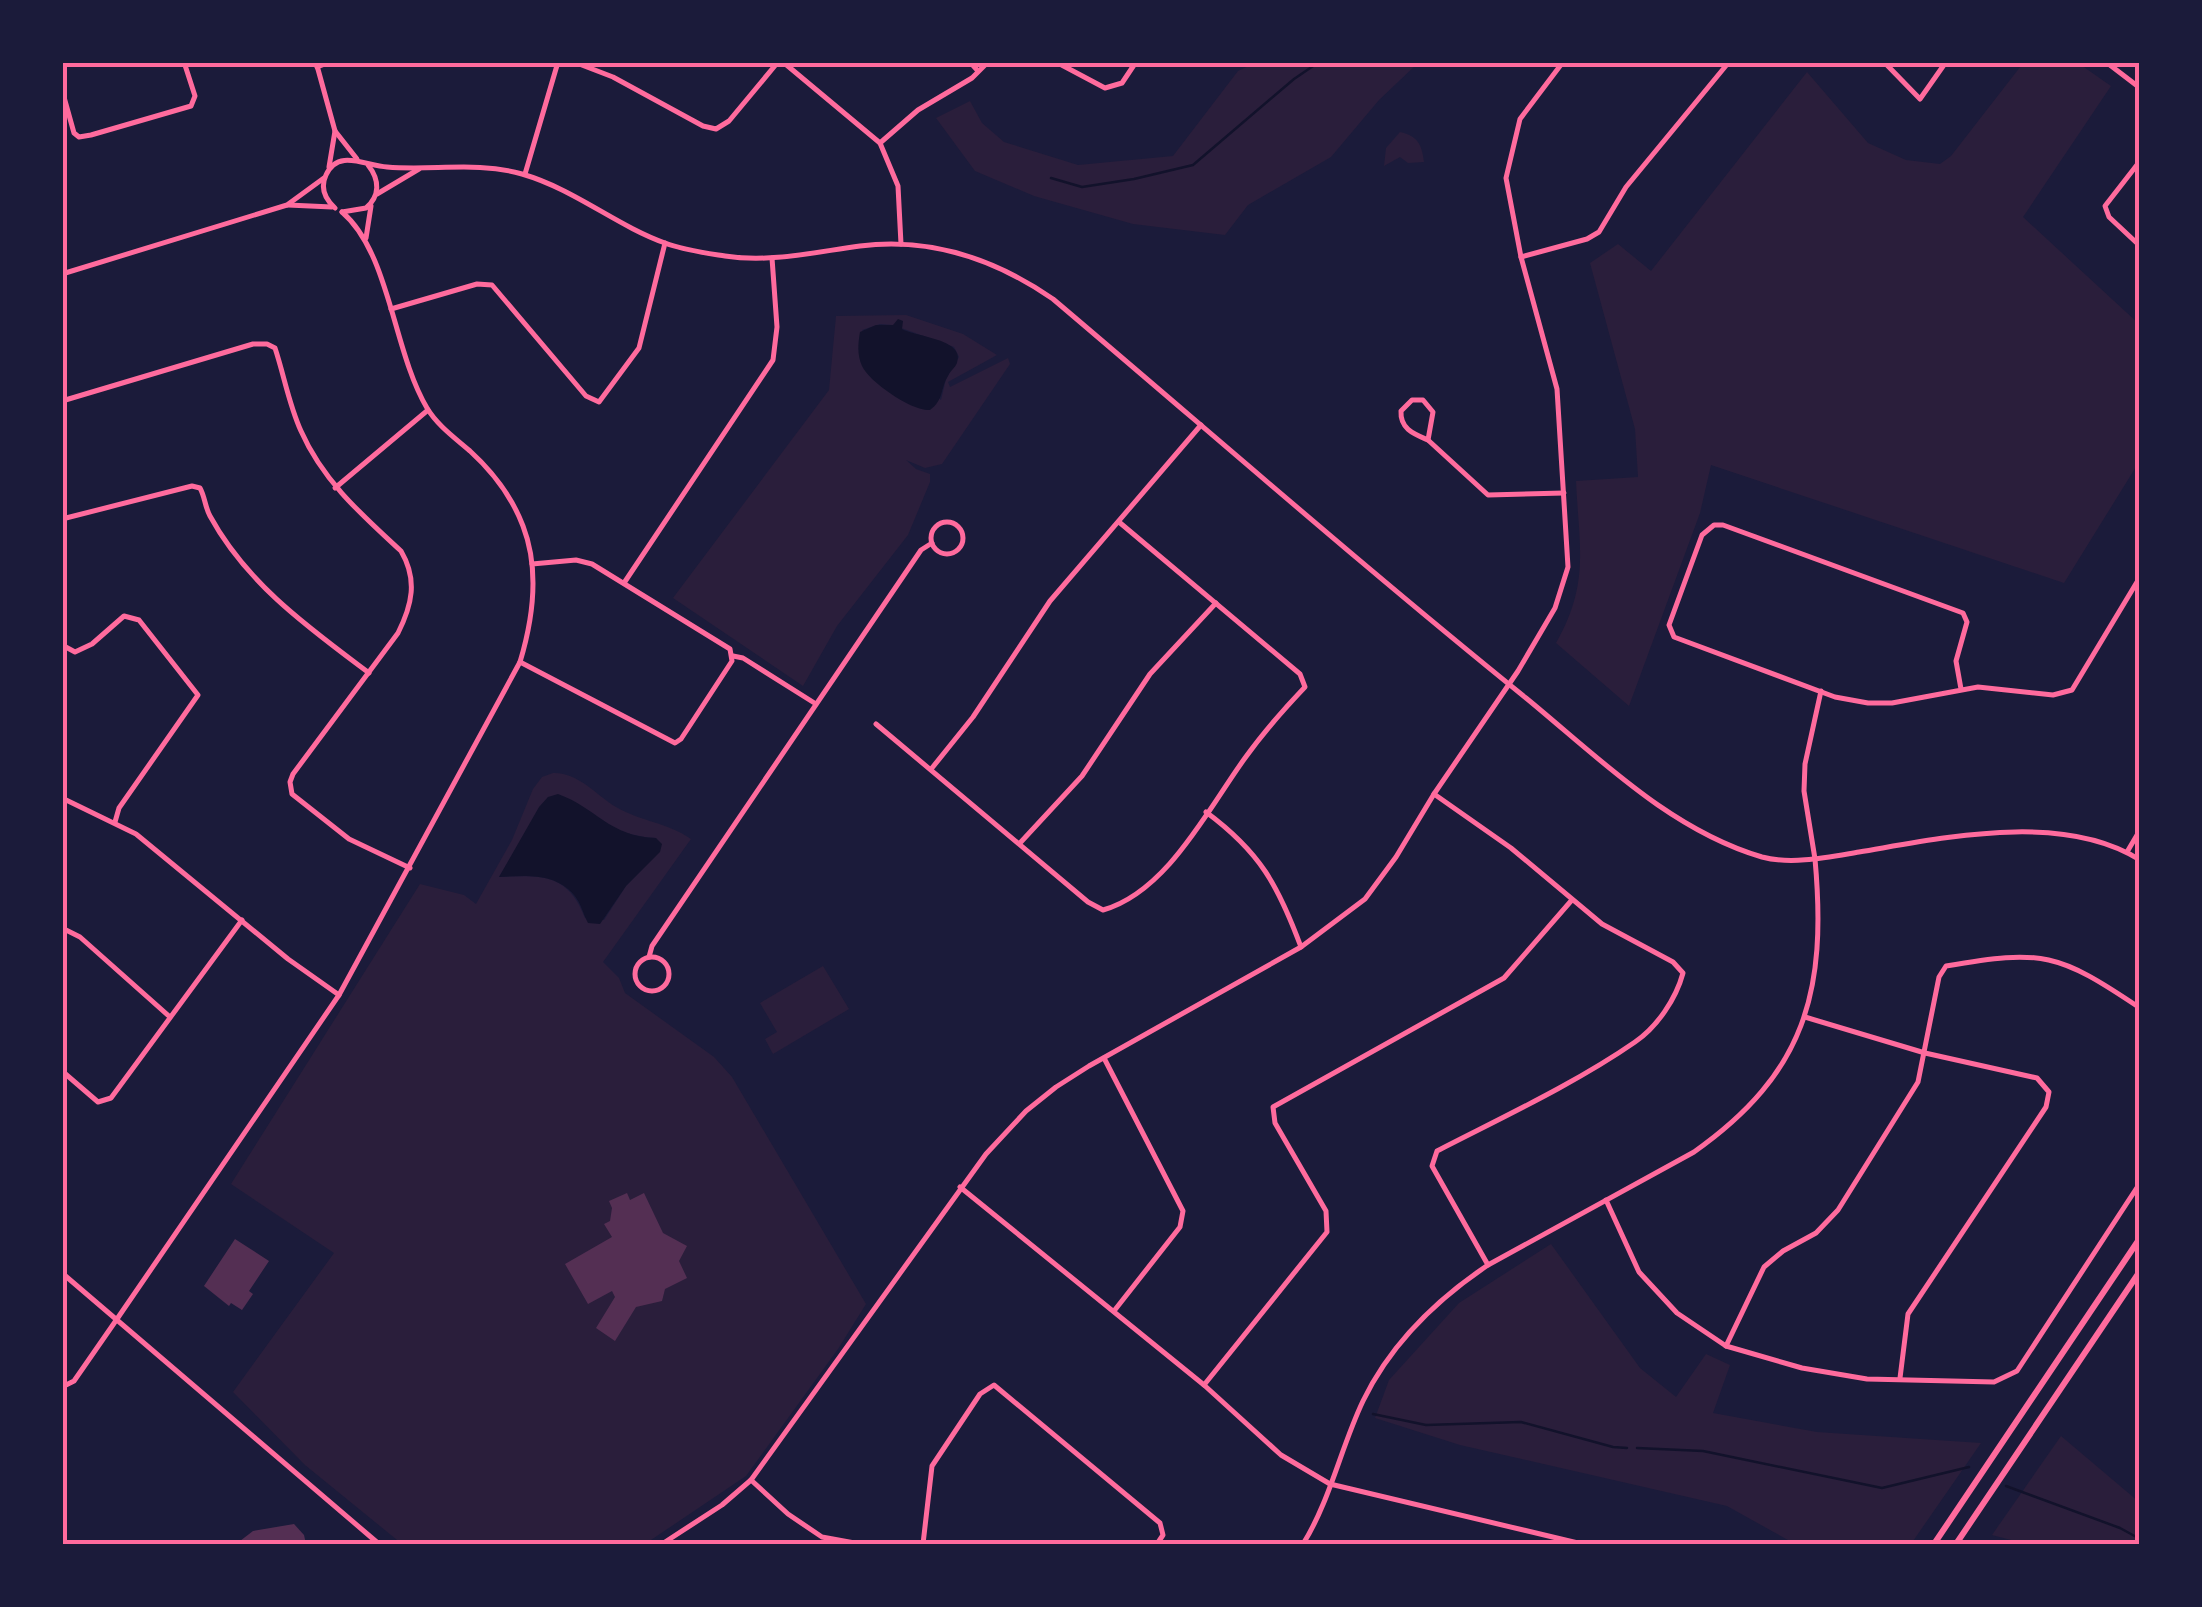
<svg xmlns="http://www.w3.org/2000/svg" width="2202" height="1607" viewBox="0 0 2202 1607" font-family="Overpass,sans-serif">
  <style>
    .green { fill: #2a1e3b; fill-rule: evenodd }
    .water { fill: #12122b }
    .lines { fill: none; stroke-linecap: round; stroke-linejoin: round }
    .stream { stroke: #12122b; stroke-width: 2.5 }
    .building { fill: #542f53 }
    .minor { stroke: #ff6b9d; stroke-width: 5 }
    .tertiary { stroke: #ff6b9d; stroke-width: 5 }
    .secondary { stroke: #ff6b9d; stroke-width: 6 }
    .neatline { fill: none; stroke: #ff6b9d; stroke-width: 4 }
  </style>
  <rect width="100%" height="100%" fill="#1b1b3a"/>
  <g class="green">
    <path d="M2024,62L2078,63L2111,86L2023,217L2139,324V462L2064,583L1711,465L1700,513L1629,706L1556,643C1590,583 1579,547 1576,481L1638,477L1635,429L1590,263L1618,244L1651,271L1807,72L1868,143L1906,160L1940,164L1951,156Z"/>
    <polygon points="1255,63 1418,63 1379,100 1331,157 1248,205 1225,235 1133,224 1034,196 975,171 936,118 970,101 982,123 1004,142 1078,165 1173,156 1238,71"/>
    <path d="M1400,132C1418,136 1422,145 1424,162L1408,163L1400,157L1384,166L1386,148Z"/>
    <path d="M906,315L963,334L997,355L948,382L950,387L1008,358L1010,364L942,464L925,468L906,460L916,469L930,474V482L908,535L837,626L803,686L673,598L829,390L836,316ZM880,324L893,325L954,347L959,357L946,379L941,400L862,330Z"/>
    <path d="M553,773C578,772 596,795 616,807C640,821 668,823 691,839L603,962L619,978L625,993L714,1057L732,1077L866,1304L838,1349L746,1476L645,1544H402L305,1465L233,1392L334,1253L231,1184L420,884L464,895L476,904L512,840L533,789L542,777ZM548,797C577,798 583,813 607,825C623,833 639,837 656,838L659,852L626,886L604,920L585,918C568,873 542,875 499,877Z"/>
    <polygon points="823,966 849,1009 773,1054 765,1039 777,1032 760,1003"/>
    <polygon points="1551,1244 1640,1368 1676,1397 1706,1354 1730,1365 1713,1413 1817,1432 1981,1443 1911,1544 1795,1544 1727,1506 1460,1445 1375,1418 1389,1380 1459,1303"/>
    <polygon points="2061,1436 2139,1502 2139,1544 2026,1544 1992,1535"/>
  </g>
  <g class="water">
    <path d="M898,319L903,321L902,329C916,337 966,339 957,363C955,368 950,371 948,376C940,389 944,400 930,410C913,412 869,382 862,366C857,355 858,343 860,332L876,325H893Z"/>
    <path d="M558,794C595,807 610,837 656,838L662,844L660,852L626,886L600,924L588,923C583,914 581,903 574,895C554,872 525,876 499,877L539,807L548,797Z"/>
  </g>
  <g class="lines">
    <g class="stream">
      <polyline points="1051,178 1082,187 1134,179 1193,165 1294,79 1319,62"/>
      <polyline points="1373,1414 1426,1425 1521,1422 1613,1447 1627,1448"/>
      <polyline points="1637,1448 1703,1451 1882,1488 1969,1467"/>
      <polyline points="2006,1486 2120,1528 2140,1539"/>
    </g>
  </g>
  <g class="building">
    <polygon points="627,1193 630,1200 644,1193 663,1233 687,1246 679,1261 687,1278 665,1289 662,1301 636,1307 615,1341 596,1328 615,1297 612,1291 588,1304 565,1264 612,1237 604,1224 610,1221 612,1208 609,1201"/>
    <polygon points="235,1239 269,1261 249,1291 253,1294 242,1310 231,1303 229,1306 204,1286"/>
    <polygon points="294,1524 304,1535 306,1544 241,1544 240,1541 253,1531"/>
  </g>
  <g class="lines">
    <g class="minor">
      <polyline points="574,62 613,77 703,126 716,129 729,121 778,62"/>
      <polyline points="783,62 880,143"/>
      <polyline points="970,62 978,71"/>
      <polyline points="1056,62 1105,88 1122,83 1136,62"/>
      <polyline points="1884,62 1920,99 1946,62"/>
      <polyline points="317,67 330,62"/>
      <polyline points="62,90 74,133 79,137 91,135 191,106 195,96 184,62"/>
      <polyline points="2140,161 2105,206 2109,217 2140,246"/>
      <polyline points="1521,257 1587,239 1599,232 1626,187 1729,62"/>
      <polyline points="391,309 477,284 492,285 586,396 599,402 639,348 665,243"/>
      <path d="M1412,400H1423L1433,412L1428,440C1414,434 1400,429 1401,411Z"/>
      <path d="M62,401L253,344H267L275,348C284,375 289,405 301,431C323,481 362,515 401,551C418,580 412,605 398,633L293,774L290,782L292,794L349,839L410,868"/>
      <polyline points="1428,440 1488,495 1564,493"/>
      <polyline points="335,488 428,410"/>
      <path d="M62,519L192,486L200,488C205,497 205,507 210,516C247,584 309,628 369,673"/>
      <circle cx="947" cy="538" r="16"/>
      <polyline points="624,583 773,360 777,327 772,258"/>
      <polyline points="62,645 75,652 92,644 124,616 139,620 198,695 119,808 115,822"/>
      <polyline points="733,656 743,658 816,704"/>
      <polyline points="520,662 675,743 681,739 732,661 730,649 592,564 576,560 532,564"/>
      <polyline points="1961,689 1956,661 1967,622 1963,613 1723,525 1714,525 1702,535 1669,625 1674,637 1835,697 1868,703 1892,703 1978,687 2053,695 2072,690 2140,577"/>
      <path d="M876,724L1088,902L1103,910C1167,892 1208,809 1245,758C1263,733 1284,709 1305,687L1300,674L1119,522"/>
      <polyline points="932,768 973,717 1050,601 1201,425"/>
      <path d="M1434,794L1511,848L1602,924L1673,962L1683,973C1676,999 1657,1027 1635,1042C1576,1083 1501,1118 1437,1151L1432,1166L1488,1265"/>
      <polyline points="62,798 136,834 288,959 339,995"/>
      <path d="M1206,812C1260,852 1278,885 1301,947"/>
      <polyline points="1020,843 1082,776 1150,674 1216,603"/>
      <polyline points="1815,859 1804,791 1805,764 1821,691"/>
      <polyline points="62,928 80,937 170,1017"/>
      <circle cx="652" cy="974" r="17"/>
      <polyline points="649,957 652,946 921,550 932,543"/>
      <polyline points="1805,1017 1925,1053 2037,1078 2049,1092 2046,1107 1908,1314 1900,1378"/>
      <polyline points="1104,1058 1183,1211 1180,1227 1114,1311"/>
      <polyline points="62,1071 98,1102 111,1098 242,920"/>
      <polyline points="1606,1200 1639,1272 1677,1313 1726,1346 1802,1368 1867,1379 1994,1382 2017,1371 2140,1183"/>
      <path d="M1726,1346L1764,1267L1783,1251L1816,1233L1838,1210L1918,1082L1939,977L1946,966C2043,949 2058,953 2140,1008"/>
      <polyline points="1204,1385 1327,1232 1326,1211 1275,1123 1273,1107 1504,978 1571,901"/>
      <polyline points="62,1387 74,1381 117,1319"/>
      <polyline points="751,1480 788,1514 822,1537 860,1544"/>
      <polyline points="923,1544 932,1466 980,1394 994,1385 1160,1523 1163,1535 1157,1544"/>
    </g>
    <g class="tertiary">
      <polyline points="316,62 335,131 357,159"/>
      <polyline points="2106,62 2140,88"/>
      <polyline points="329,167 335,131"/>
      <polyline points="525,174 558,62"/>
      <polyline points="377,194 419,169"/>
      <polyline points="288,205 332,207"/>
      <path d="M335,208C325,199 320,188 326,175C338,148 366,166 387,167C432,171 477,161 522,174C574,189 617,226 665,243C683,250 706,253 725,256C770,263 815,252 860,246C931,237 995,259 1053,299C1210,432 1365,568 1526,698C1598,757 1670,830 1762,857C1792,865 1829,857 1859,852C1943,838 2062,811 2140,860"/>
      <path d="M342,212L366,208C380,196 380,180 368,165"/>
      <polyline points="366,238 371,206"/>
      <polyline points="901,244 898,186 880,143 918,110 972,78 988,62"/>
      <polyline points="62,274 287,205 324,178"/>
      <polyline points="2127,852 2140,830"/>
      <polyline points="960,1187 1204,1385 1281,1455 1330,1484 1582,1544"/>
      <polyline points="62,1273 379,1544"/>
      <path d="M117,1319L339,995L520,662C533,619 540,570 523,526C512,497 493,472 470,451C455,438 437,425 427,408C393,351 390,253 342,212"/>
      <polyline points="662,1544 722,1505 751,1480 986,1154 1026,1111 1056,1087 1089,1066 1301,947 1365,899 1396,857 1434,794 1518,671 1555,608 1568,567 1557,389 1521,257 1506,178 1520,119 1563,62"/>
      <path d="M1303,1544C1330,1501 1341,1447 1363,1401C1391,1343 1436,1300 1488,1265L1694,1152C1806,1073 1827,991 1815,859"/>
    </g>
    <g class="secondary">
      <polyline points="1934,1544 2140,1238"/>
      <polyline points="1956,1544 2140,1271"/>
    </g>
  </g>
  <rect width="2202" height="1607" fill="none" stroke="#1b1b3a" stroke-width="130"/>
  <rect x="65" y="65" width="2072" height="1477" class="neatline"/>
</svg>
